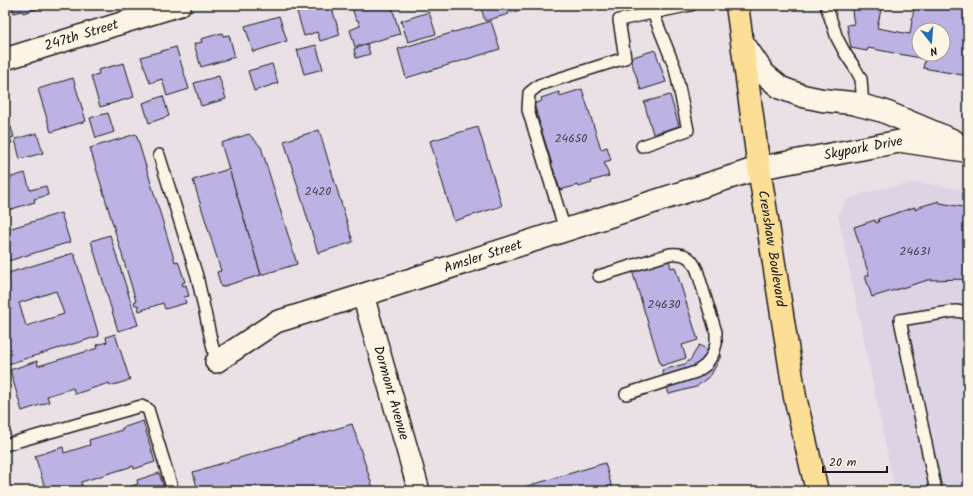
<svg xmlns="http://www.w3.org/2000/svg" width="973" height="496" viewBox="0 0 973 496" font-family="Kalam,sans-serif">
  <style>
    .built { fill: #dcd3e5 }
    .building { fill: #bdb2e4; stroke: #1c1c1c; fill-rule: evenodd }
    .lines { fill: none; stroke-linecap: round; stroke-linejoin: round }
    .lane-casing { stroke: #1c1c1c; stroke-width: 14 }
    .street-casing { stroke: #1c1c1c; stroke-width: 24 }
    .secondary-casing { stroke: #1c1c1c; stroke-width: 25 }
    .primary-casing { stroke: #1c1c1c; stroke-width: 25 }
    .lane { stroke: #fcf5e5; stroke-width: 11 }
    .street { stroke: #fcf5e5; stroke-width: 21 }
    .secondary { stroke: #fcf5e5; stroke-width: 22 }
    .primary { stroke: #fdde96; stroke-width: 22 }
    .labels { text-anchor: middle; dominant-baseline: central; stroke-width: 3.5; stroke-linejoin: round; paint-order: stroke }
    .number-label { font-size: 12px; fill: #44424e }
    .street-label { font-size: 14px; fill: #1c1c1c; stroke: #fcf5e5 }
  </style>
  <rect width="100%" height="100%" fill="#e9e1e5"/>
  <filter id="ink" filterUnits="userSpaceOnUse"><feTurbulence type="fractalNoise" baseFrequency=".025" numOctaves="2"/><feDisplacementMap in="SourceGraphic" scale="8" xChannelSelector="R" yChannelSelector="G"/><feConvolveMatrix kernelMatrix="1 2 1 2 8 2 1 2 1" color-interpolation-filters="sRGB"/></filter>
  <g filter="url(#ink)">
    <polygon class="built" points="918,182 968,191 968,491 895,491 838,214 847,200 874,190"/>
    <g class="building">
      <polygon points="12,5 50,5 23,13 22,11 14,13"/>
      <polygon points="305,5 306,8 316,5 331,5 340,35 320,41 317,32 304,36 296,8"/>
      <polygon points="351,5 388,5 389,8 392,7 400,34 355,47 350,30 360,26 358,20 356,20"/>
      <polygon points="480,5 506,5 509,14 485,21"/>
      <polygon points="509,5 524,5 525,9 512,13"/>
      <path d="M851,5H882L877,28L910,34L914,7L902,5H968V76L923,68L925,59L868,48L867,51L851,48L847,25L854,24ZM919,30H943V54H919Z"/>
      <polygon points="429,12 436,34 408,42 401,21"/>
      <polygon points="279,16 287,41 253,52 245,26"/>
      <polygon points="491,21 500,49 406,78 398,49"/>
      <polygon points="222,33 223,36 229,35 235,57 201,67 194,44 202,42 201,39"/>
      <polygon points="367,44 370,54 356,58 354,49"/>
      <polygon points="316,45 323,69 304,74 297,50"/>
      <polygon points="176,47 189,89 167,96 162,79 150,83 141,57"/>
      <polygon points="655,50 666,82 641,90 630,58"/>
      <polygon points="124,63 134,97 100,107 91,76 99,74 98,70"/>
      <polygon points="272,64 278,83 254,91 248,71"/>
      <polygon points="219,76 226,99 201,106 194,83"/>
      <polygon points="73,78 86,121 51,132 38,89"/>
      <polygon points="582,89 601,149 607,147 611,160 604,162 609,176 591,181 592,183 579,187 578,185 560,190 553,168 552,169 551,165 552,164 541,129 540,129 538,125 540,124 534,104 542,101 541,98 559,92 560,96"/>
      <polygon points="670,95 679,126 653,134 644,102"/>
      <polygon points="163,96 169,116 149,123 143,103"/>
      <polygon points="108,113 114,132 96,138 90,118"/>
      <polygon points="5,125 6,125 7,128 11,127 14,137 10,138 12,143 5,146"/>
      <polygon points="478,127 502,206 454,221 430,141"/>
      <polygon points="319,130 353,242 318,253 284,141"/>
      <polygon points="37,133 43,153 20,159 15,139"/>
      <polygon points="136,134 175,262 178,261 185,282 182,283 183,286 186,285 189,296 184,297 186,303 165,309 163,303 139,311 138,305 135,305 134,302 136,301 90,148"/>
      <polygon points="249,134 261,147 297,264 261,275 221,143"/>
      <polygon points="229,169 261,275 221,287 217,272 221,271 193,180"/>
      <polygon points="25,173 30,190 46,186 48,195 34,199 35,202 5,211 5,179"/>
      <polygon points="939,201 940,203 968,208 968,279 928,280 872,297 865,276 869,275 854,227 875,220 876,223 879,222 878,219 915,207 915,210 919,208 919,207"/>
      <polygon points="61,213 70,242 5,262 5,230"/>
      <polygon points="110,235 138,325 118,331 91,241"/>
      <path d="M74,253L99,336L8,364L5,354V274ZM56,291L64,314L26,326L19,303Z"/>
      <polygon points="668,256 671,268 675,267 698,340 682,345 686,358 661,366 631,267"/>
      <polygon points="115,334 130,380 110,386 109,383 75,394 73,388 47,396 49,402 22,411 10,370 37,361 38,366 98,348 97,345 107,342 106,337"/>
      <polygon points="699,345 721,356 711,375 696,387 669,394 662,370 685,364 691,359"/>
      <polygon points="143,421 155,462 134,469 133,466 81,482 82,486 65,491 46,491 35,456 63,447 64,453 90,445 89,440 122,430 122,428"/>
      <polygon points="352,424 374,491 198,491 193,472"/>
      <polygon points="605,463 613,491 522,491 521,488"/>
      <polygon points="159,473 165,491 116,491 138,484 137,480"/>
    </g>
    <g class="lines">
      <g class="lane-casing">
        <g id="lane">
          <polyline points="826,5 837,38 845,53 855,68 861,79 863,106"/>
          <polyline points="642,146 688,130 675,68 653,13"/>
          <polyline points="159,155 197,276 216,362"/>
          <polyline points="565,230 528,110 529,93 539,85 625,58 619,20 691,5"/>
          <path d="M599,276L670,254C685,253 691,257 697,270L716,332V344L713,354L706,365L696,372L626,394"/>
          <polyline points="5,445 141,406 148,409 173,491"/>
          <polyline points="936,491 900,320 956,311 968,313"/>
        </g>
      </g>
      <g class="street-casing">
        <g id="street">
          <path id="s1" d="M5,59L180,5"/>
          <path id="s2" d="M216,362L276,322L363,295L419,491"/>
        </g>
      </g>
      <g class="secondary-casing">
        <g id="secondary">
          <polyline points="743,43 764,74 781,88 803,96 822,100 852,103 883,111 954,141"/>
          <path id="s3" d="M363,295L759,168L902,141L968,151"/>
        </g>
      </g>
      <g class="primary-casing">
        <g id="primary">
          <path id="s4" d="M737,5L759,168L795,397L817,491"/>
        </g>
      </g>
      <use href="#lane" class="lane"/>
      <use href="#street" class="street"/>
      <use href="#secondary" class="secondary"/>
      <use href="#primary" class="primary"/>
    </g>
  </g>
  <g class="labels">
    <g class="number-label">
      <text x="571" y="138">24650</text>
      <text x="318" y="191">2420</text>
      <text x="915" y="251">24631</text>
      <text x="664" y="304">24630</text>
    </g>
    <g class="street-label">
      <text stroke="none"><textPath href="#s1" startOffset="80">247th Street</textPath></text>
      <text stroke="none"><textPath href="#s3" startOffset="522">Skypark Drive</textPath></text>
      <text stroke="none"><textPath href="#s4" startOffset="246">Crenshaw Boulevard</textPath></text>
      <text stroke="none"><textPath href="#s3" startOffset="126">Amsler Street</textPath></text>
      <text stroke="none"><textPath href="#s2" startOffset="265">Dormont Avenue</textPath></text>
    </g>
  </g>
  <rect width="973" height="496" fill="none" stroke="#fcf5e5" stroke-width="20"/>
  <rect x="10" y="10" width="953" height="476" fill="none" stroke="#1c1c1c" stroke-width="1.5" filter="url(#ink)"/>
  <g transform="translate(931 42) rotate(163)"><circle r="19" fill="#fcf5e5" stroke="#a29e95"/>
  <path d="M0-3L7 15L0 10L-7 15Z" fill="#1f6fb2"/>
  <text y="-6" font-size="11" font-weight="bold" text-anchor="middle" fill="#1c1c1c">N</text>
  </g>
  <path d="M823 466v6h64v-6" fill="none" stroke="#1c1c1c" stroke-width="2"/>
  <text x="829" y="466" font-size="12" fill="#1c1c1c" stroke="#fcf5e5" stroke-width="3" paint-order="stroke">20 m</text>
</svg>
